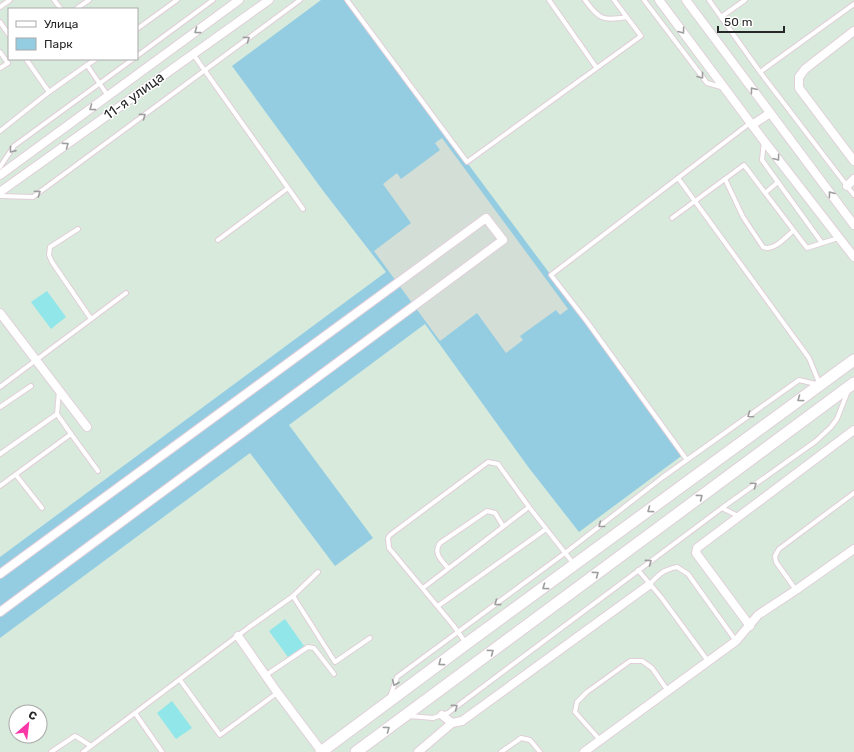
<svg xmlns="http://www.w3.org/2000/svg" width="854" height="752" viewBox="0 0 854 752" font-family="Rubik,sans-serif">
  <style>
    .green { fill: #94cde2 }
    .pitch { fill: #90e6e9 }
    .plaza { fill: #d3ded6 }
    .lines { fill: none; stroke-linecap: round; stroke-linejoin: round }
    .lane-casing { stroke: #e1ced9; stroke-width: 6 }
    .street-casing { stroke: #e1ced9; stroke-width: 10 }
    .secondary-casing { stroke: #e1ced9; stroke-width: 13 }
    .lane { stroke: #fff; stroke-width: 4 }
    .street { stroke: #fff; stroke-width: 8 }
    .secondary { stroke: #fff; stroke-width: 11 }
    .oneway { stroke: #9e9e9e }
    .labels { text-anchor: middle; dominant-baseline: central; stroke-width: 3; stroke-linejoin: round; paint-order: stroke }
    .street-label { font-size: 14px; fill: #272727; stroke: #fff }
  </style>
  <rect width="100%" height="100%" fill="#d8eadc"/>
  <polygon class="green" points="321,0 346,0 684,454 579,532 529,468 425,324 289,425 373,538 335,566 250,453 0,638 0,557 386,272 324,192 232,66"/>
  <g class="pitch">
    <polygon points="47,291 66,317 51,329 31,302"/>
    <polygon points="285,619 304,646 288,657 269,631"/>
    <polygon points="172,701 192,728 176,739 157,713"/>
  </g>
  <polygon class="plaza" points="442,138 568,309 560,315 556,310 520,336 523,340 506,353 477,313 440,341 374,251 411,223 383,184 397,173 401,179 440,150 435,143"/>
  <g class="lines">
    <g class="lane-casing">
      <g id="lane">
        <polyline points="54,0 61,9"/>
        <polyline points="347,0 467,162 641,36 614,0"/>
        <polyline points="549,0 596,67"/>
        <path d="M585,0C599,20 604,21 627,17"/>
        <polyline points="644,0 707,83 721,87"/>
        <polyline points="709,0 760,72 854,195"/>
        <polyline points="0,7 10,0"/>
        <polyline points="76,9 89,0"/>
        <polyline points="721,17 745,0"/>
        <polyline points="0,22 9,35"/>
        <polyline points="137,29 177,0"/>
        <polyline points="0,52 8,63 0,68"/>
        <polyline points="193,54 303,209"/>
        <polyline points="137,56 213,0"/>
        <polyline points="26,59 49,92 87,65"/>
        <polyline points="96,59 87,65 108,96"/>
        <polyline points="760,72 854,4"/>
        <polyline points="0,131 49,92"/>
        <polyline points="764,141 762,160 822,243"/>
        <polyline points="0,167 14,146 133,59"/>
        <path d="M725,179L743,217L763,247C773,252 786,237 793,231"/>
        <polyline points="765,193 778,182"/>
        <polyline points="0,196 33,197 300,0"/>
        <polyline points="672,218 744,165 807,248 838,238"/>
        <polyline points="78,229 50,247 49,255 52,262 91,319"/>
        <polyline points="218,240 288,188"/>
        <polyline points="0,387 126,293"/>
        <polyline points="0,407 31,386"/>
        <polyline points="71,434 98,471"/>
        <polyline points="0,454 57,414 59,391"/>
        <polyline points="687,460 588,323 551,275 750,123"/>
        <polyline points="16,475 42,508"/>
        <polyline points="0,486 71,434 57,414"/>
        <polyline points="722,508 738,516"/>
        <path d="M448,568C441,560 433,553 440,543L487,511L495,513L503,526"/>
        <polyline points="638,570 661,597 708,661"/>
        <path d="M649,585C659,574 663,570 677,567L688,574L736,641"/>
        <polyline points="423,588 529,507"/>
        <polyline points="796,590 776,562 775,556 779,549 854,493"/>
        <polyline points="293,596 335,662 370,638"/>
        <polyline points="438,606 546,529"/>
        <polyline points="466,643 453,625 389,548 388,538 390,535 488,462 498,464 529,507 573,563"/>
        <polyline points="266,675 308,647 314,648 334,674"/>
        <polyline points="180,680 220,735 277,693"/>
        <polyline points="390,697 397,677 565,553 663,477 799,380 820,385 809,358 678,178"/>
        <polyline points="135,713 162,752"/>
        <polyline points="409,716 433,718 448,713 722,508 816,441 831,427 837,419 848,391"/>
        <polyline points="600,740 575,712 577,702 587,692 630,661 642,661 652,668 668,691"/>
        <polyline points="51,752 75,736 77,737 91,746"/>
        <polyline points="83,752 248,628 293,596 318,572"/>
        <polyline points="501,752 521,738 530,740 540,752"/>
      </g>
    </g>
    <g class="street-casing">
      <g id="street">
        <polyline points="659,0 764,141 854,257"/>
        <polyline points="686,0 854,225"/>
        <polyline points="854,31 805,69 799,77 799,88 854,161"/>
        <polyline points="752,125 770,113"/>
        <polyline points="0,175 239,0"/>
        <polyline points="847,186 854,179"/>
        <polyline points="0,192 269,0"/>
        <polyline points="0,313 87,427"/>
        <polyline points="0,574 486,218 503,240 0,612"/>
        <polyline points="750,626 696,553 697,548 854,430"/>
        <polyline points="238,636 277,692 322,752"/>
        <polyline points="442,715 452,723 462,721 649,585"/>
        <polyline points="418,752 452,723"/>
        <polyline points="584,752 736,641 758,615 796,590 854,549"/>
      </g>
    </g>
    <g class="secondary-casing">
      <g id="secondary">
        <polyline points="321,752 466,644 854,360"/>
        <polyline points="356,752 854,383"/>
      </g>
    </g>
    <use href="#lane" class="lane"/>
    <use href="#street" class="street"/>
    <use href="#secondary" class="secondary"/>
  </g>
  <defs><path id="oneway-chevron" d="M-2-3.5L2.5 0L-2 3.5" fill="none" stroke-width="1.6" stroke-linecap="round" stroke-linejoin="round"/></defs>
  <g class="oneway">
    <use href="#oneway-chevron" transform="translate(197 31) rotate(144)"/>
    <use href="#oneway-chevron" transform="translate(682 31) rotate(53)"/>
    <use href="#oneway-chevron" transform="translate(247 39) rotate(-36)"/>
    <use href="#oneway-chevron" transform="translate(701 76) rotate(52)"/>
    <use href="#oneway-chevron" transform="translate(753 90) rotate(-127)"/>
    <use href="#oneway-chevron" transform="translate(92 108) rotate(144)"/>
    <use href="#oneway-chevron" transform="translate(143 116) rotate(-36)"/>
    <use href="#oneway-chevron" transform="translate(66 145) rotate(-36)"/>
    <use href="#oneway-chevron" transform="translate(12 150) rotate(129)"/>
    <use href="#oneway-chevron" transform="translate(777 158) rotate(53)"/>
    <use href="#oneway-chevron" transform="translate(38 193) rotate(-34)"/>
    <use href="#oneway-chevron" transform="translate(831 194) rotate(-127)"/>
    <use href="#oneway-chevron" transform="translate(800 399) rotate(144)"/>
    <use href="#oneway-chevron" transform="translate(750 415) rotate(145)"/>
    <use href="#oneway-chevron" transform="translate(754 485) rotate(-35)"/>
    <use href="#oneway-chevron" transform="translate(700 497) rotate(-37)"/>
    <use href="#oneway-chevron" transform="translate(650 510) rotate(144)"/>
    <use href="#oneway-chevron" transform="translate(601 525) rotate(142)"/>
    <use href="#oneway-chevron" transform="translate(649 562) rotate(-37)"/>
    <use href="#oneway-chevron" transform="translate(596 574) rotate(-37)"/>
    <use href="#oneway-chevron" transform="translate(545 587) rotate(144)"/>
    <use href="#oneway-chevron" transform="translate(497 603) rotate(144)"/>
    <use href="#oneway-chevron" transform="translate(491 652) rotate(-37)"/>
    <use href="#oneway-chevron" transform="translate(441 663) rotate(143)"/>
    <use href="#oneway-chevron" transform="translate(395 683) rotate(112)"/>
    <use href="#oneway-chevron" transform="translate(455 707) rotate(-37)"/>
    <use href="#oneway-chevron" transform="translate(387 729) rotate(-36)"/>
  </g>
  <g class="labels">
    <g class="street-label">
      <text transform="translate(134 96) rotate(-36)">11-я улица</text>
    </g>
  </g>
  <rect x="8" y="8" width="130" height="52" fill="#ffffff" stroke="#a9a9a9"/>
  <rect x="16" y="21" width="20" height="6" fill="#ffffff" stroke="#a9a9a9"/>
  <text x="44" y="28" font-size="12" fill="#272727">Улица</text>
  <rect x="16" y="38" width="20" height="12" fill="#94cde2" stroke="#a9a9a9"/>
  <text x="44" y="48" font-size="12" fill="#272727">Парк</text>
  <g transform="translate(28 724) rotate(28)"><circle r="19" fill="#ffffff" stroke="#a9a9a9"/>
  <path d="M0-3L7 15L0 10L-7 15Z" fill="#f937a7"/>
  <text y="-6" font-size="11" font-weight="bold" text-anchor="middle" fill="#272727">С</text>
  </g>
  <path d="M718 26v6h66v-6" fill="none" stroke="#272727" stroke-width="2"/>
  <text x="724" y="26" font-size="12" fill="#272727" stroke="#ffffff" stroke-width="3" paint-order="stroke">50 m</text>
</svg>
